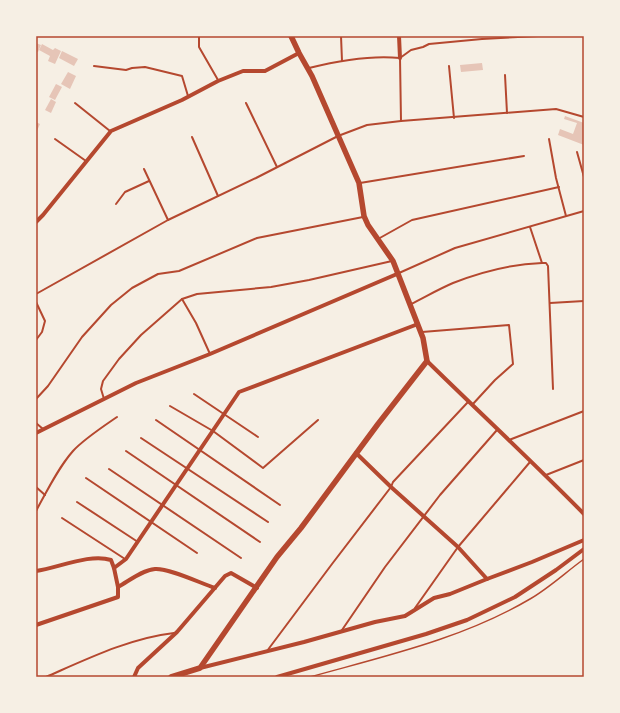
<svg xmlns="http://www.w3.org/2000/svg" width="620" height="713" viewBox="0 0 620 713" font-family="'Noto Sans',sans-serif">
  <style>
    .building { fill: #e6c5b7 }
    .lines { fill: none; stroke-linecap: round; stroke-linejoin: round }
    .path { stroke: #b5482f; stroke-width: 1.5 }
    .service { stroke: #b5482f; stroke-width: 2 }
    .minor { stroke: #b5482f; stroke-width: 4 }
    .tertiary { stroke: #b5482f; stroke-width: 5.5 }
    .neatline { fill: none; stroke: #b5482f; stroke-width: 1.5 }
  </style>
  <rect width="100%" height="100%" fill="#f6efe4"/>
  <g class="building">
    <polygon points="36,43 41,45 38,52 36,51"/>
    <polygon points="42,44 53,50 55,48 61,51 55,64 48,61 50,56 39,50"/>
    <polygon points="62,51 78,59 74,66 59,58"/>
    <polygon points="482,63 483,70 461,72 460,65"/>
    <polygon points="68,72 76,76 70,89 61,84"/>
    <polygon points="56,84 62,87 55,100 49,97"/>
    <polygon points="51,99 56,102 51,113 45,110"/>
    <polygon points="565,116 584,123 584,145 558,135 560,129 573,134 577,123 564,119"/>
    <polygon points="36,122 40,124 36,133"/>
  </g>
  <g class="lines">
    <path class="path" d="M310,677C385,656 462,639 530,599C549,588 566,572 584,559"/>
    <g class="service">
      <polyline points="199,36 199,47 218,80"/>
      <polyline points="341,36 342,61"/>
      <polyline points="400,58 401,121"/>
      <polyline points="94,66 126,70 132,68 145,67 182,76 188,96"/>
      <polyline points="449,66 454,118"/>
      <path d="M309,68C337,61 371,55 400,58L411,50L423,47L429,44L482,39L538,36"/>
      <polyline points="505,75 507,113"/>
      <polyline points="75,103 110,131"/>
      <polyline points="246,103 277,167"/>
      <polyline points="192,137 218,196"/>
      <polyline points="55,139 86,161"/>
      <polyline points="549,139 556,178 566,216"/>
      <polyline points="577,152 584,177"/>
      <polyline points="144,169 168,220"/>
      <polyline points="360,183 524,156"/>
      <polyline points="116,204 125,192 149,181"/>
      <polyline points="530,227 542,263 546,263 548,266 553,389"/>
      <polyline points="378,239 412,220 559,187"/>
      <polyline points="399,273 455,248 584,211"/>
      <polyline points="36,294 168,220 256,178 338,136 367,125 401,121 556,109 584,117"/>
      <polyline points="182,299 196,323 210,354"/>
      <polyline points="36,302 45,321 42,332 36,340"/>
      <polyline points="550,303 584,301"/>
      <path d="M411,304C425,297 439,289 453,283C481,272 512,264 542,263"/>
      <polyline points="422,332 509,325 513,364 495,380 472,405"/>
      <polyline points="194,394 258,437"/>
      <polyline points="36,399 48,386 82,337 111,305 132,288 158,274 179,271 257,238 363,217"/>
      <polyline points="104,399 101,389 103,381 119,359 141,335 182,299 197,294 271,287 309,280 392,261"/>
      <polyline points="170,406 213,431 263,468 318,420"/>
      <polyline points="156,420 280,505"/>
      <polyline points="36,423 43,429"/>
      <polyline points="141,438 268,522"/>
      <polyline points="509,440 584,411"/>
      <polyline points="126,451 260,542"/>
      <polyline points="109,469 241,558"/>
      <polyline points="546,475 584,460"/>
      <polyline points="86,478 197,553"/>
      <polyline points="36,487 45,495"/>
      <polyline points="77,502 138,542"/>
      <path d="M36,511C47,491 58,468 73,451C84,439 104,426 117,417"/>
      <polyline points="62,518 125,559"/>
      <polyline points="415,608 458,547 530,462"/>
      <polyline points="342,630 385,567 440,495 497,430"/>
      <polyline points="267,651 332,564 391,487 393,482 468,402"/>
      <path d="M46,677C87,659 130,638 174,633"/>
    </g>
    <g class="minor">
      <polyline points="399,36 400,58"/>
      <polyline points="36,222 43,215 111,131 182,100 218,81 243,71 265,71 299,53"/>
      <path d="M427,361C479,412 533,462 584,514"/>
      <polyline points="36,433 136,383 210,354 397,274"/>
      <polyline points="356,453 391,487 458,547 487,579"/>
      <polyline points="114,568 126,559 239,392 418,324"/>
      <path d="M36,571C58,568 90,553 111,560L114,568L118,587C129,581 142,570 155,569C169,568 200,583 215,588"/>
      <polyline points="36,625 118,597 118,587"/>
      <polyline points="200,668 304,642 375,622 405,616 434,598 450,594 487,579 532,562 584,540"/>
      <polyline points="134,677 138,668 177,632 225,576 231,573 257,588"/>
      <polyline points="277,677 426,634 467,620 515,597 556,570 584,549"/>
    </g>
    <polyline class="tertiary" points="171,677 200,668 277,557 301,528 378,424 427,361 423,338 393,261 368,225 364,216 359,183 312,76 299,53 291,36"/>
  </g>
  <rect width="620" height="713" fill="none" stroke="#f6efe4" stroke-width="74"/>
  <rect x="37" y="37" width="546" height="639" class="neatline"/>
</svg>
